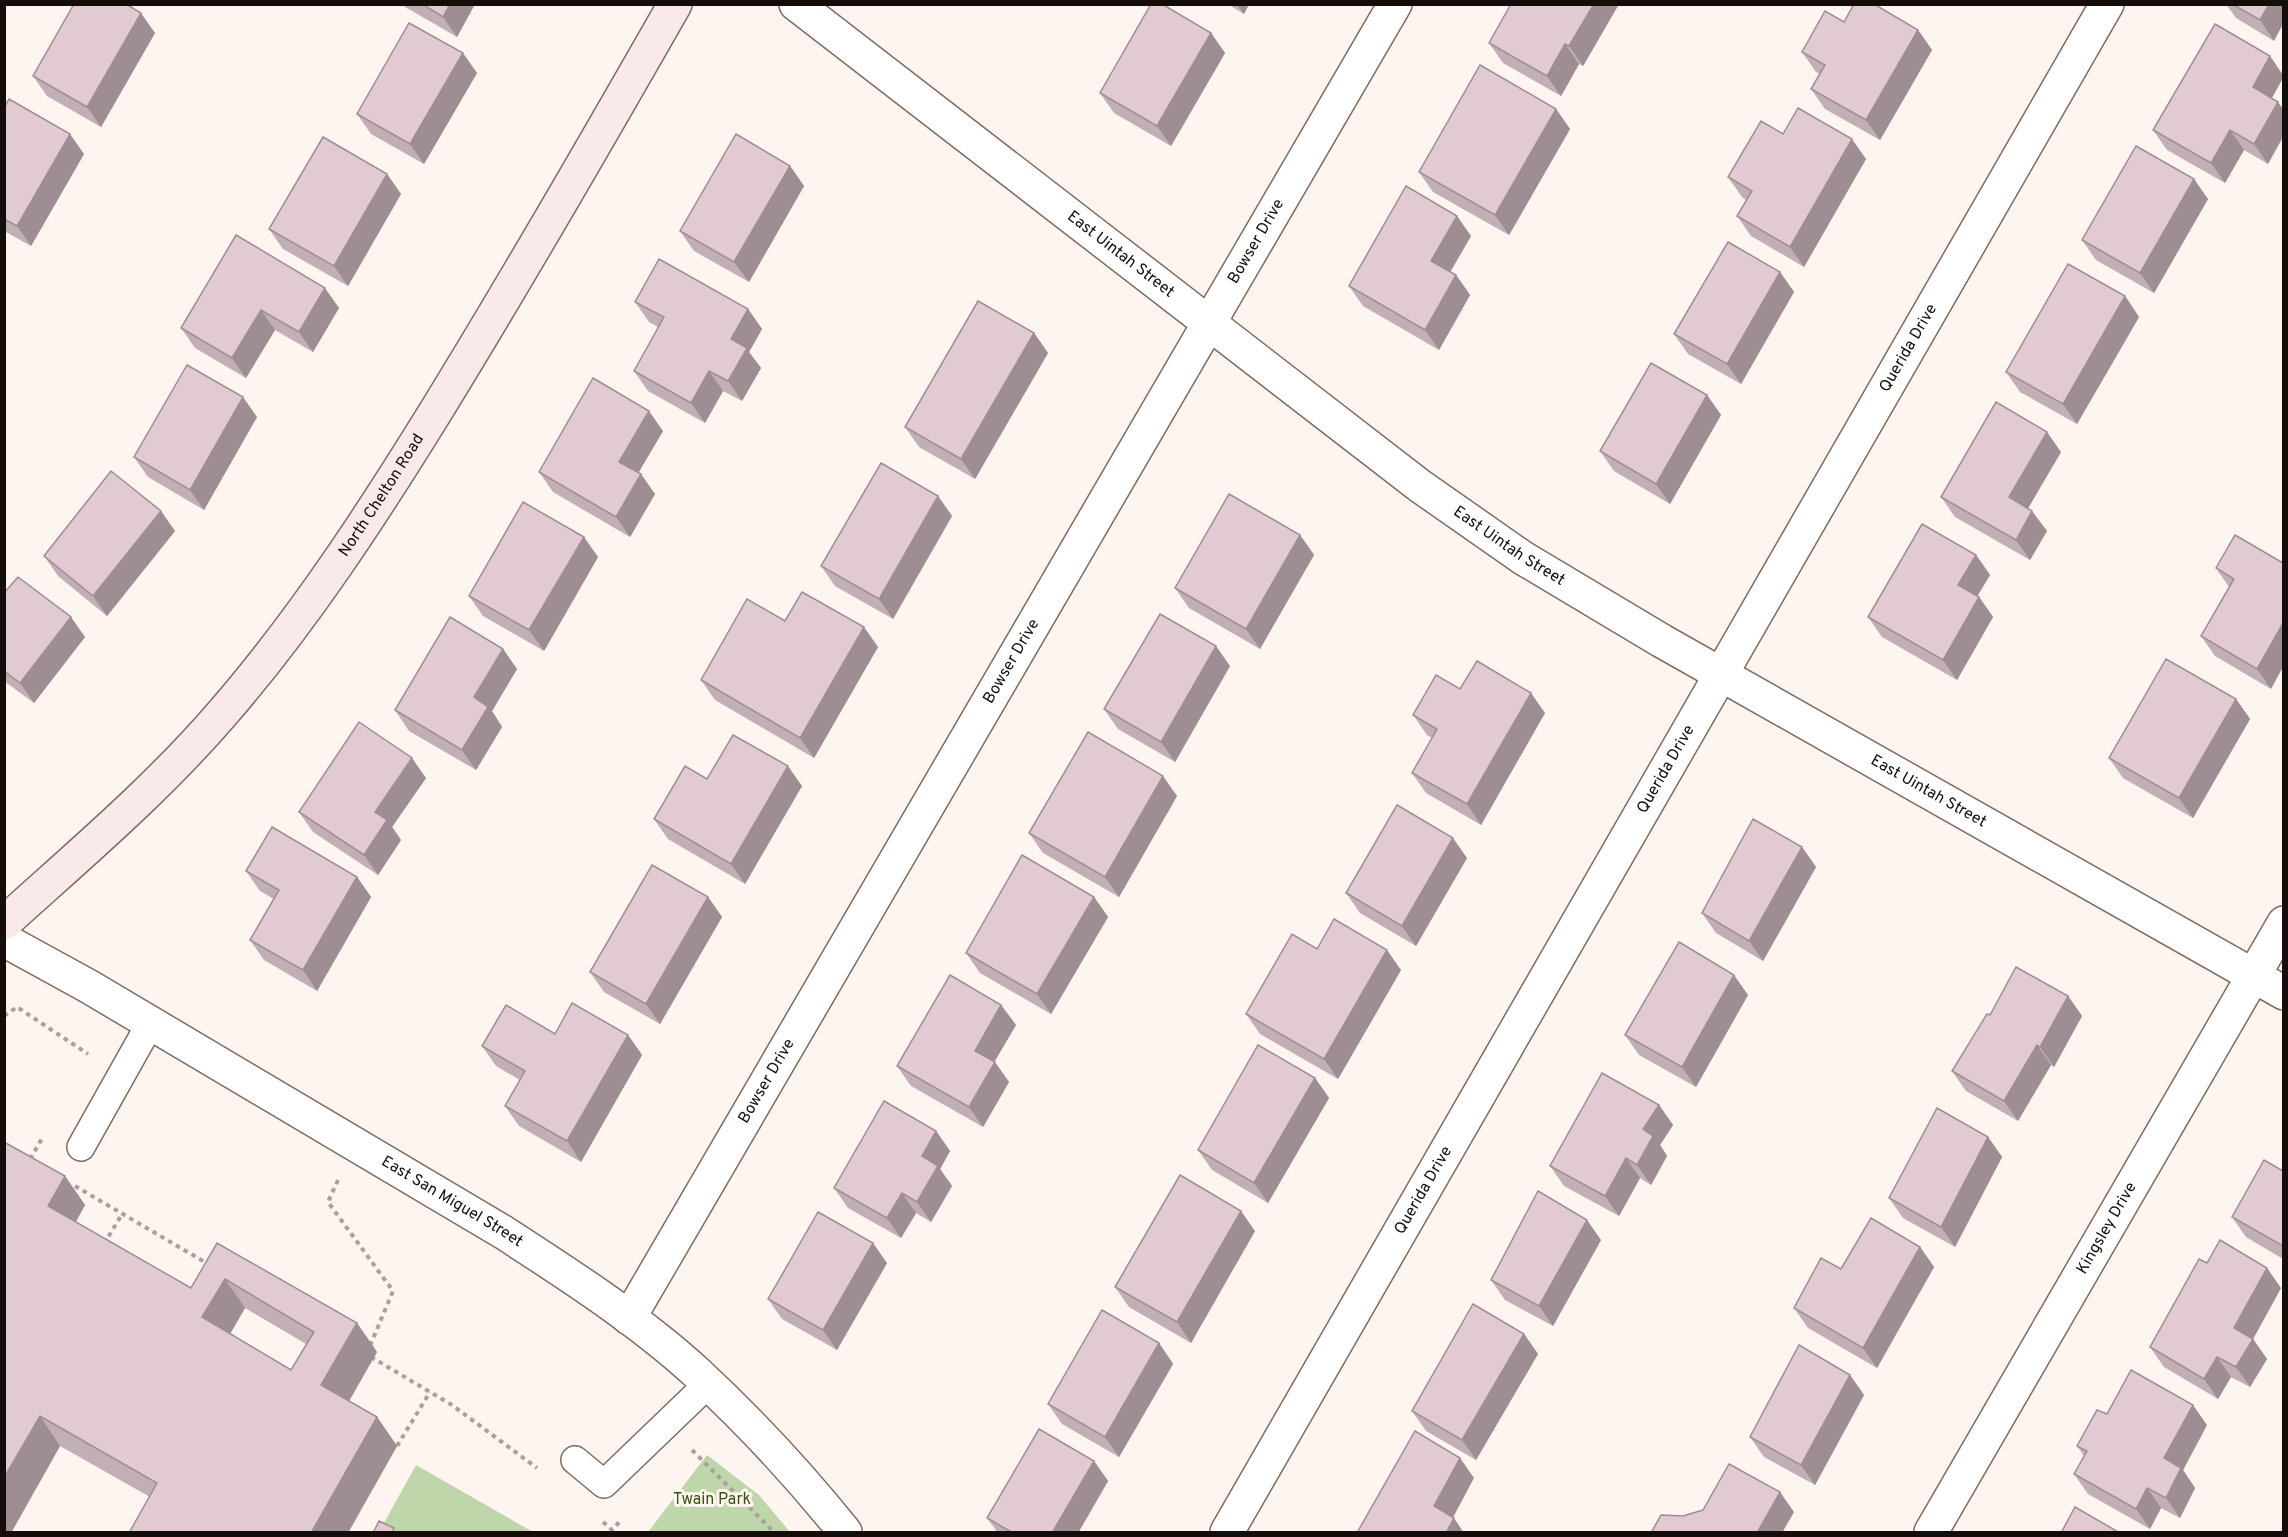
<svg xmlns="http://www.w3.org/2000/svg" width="2288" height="1537" viewBox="0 0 2288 1537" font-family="Overpass,sans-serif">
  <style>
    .green { fill: #bfd6ab }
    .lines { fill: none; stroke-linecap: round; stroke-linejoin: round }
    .service-casing { stroke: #7e6c60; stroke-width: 30 }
    .minor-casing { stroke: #7e6c60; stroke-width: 36 }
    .secondary-casing { stroke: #7e6c60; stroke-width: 36 }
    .path { stroke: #a9a19c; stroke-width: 4; stroke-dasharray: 4.5 4.5; stroke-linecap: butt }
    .service { stroke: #fff; stroke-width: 27 }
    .minor { stroke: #fff; stroke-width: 33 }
    .secondary { stroke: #fae9eb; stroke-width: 33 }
    .wall { fill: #c2aeb5; fill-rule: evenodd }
    .shaded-wall { fill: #9e8d93 }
    .building { fill: #e2cad2; stroke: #9e8d93; stroke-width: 1.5; fill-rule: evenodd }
    .labels { text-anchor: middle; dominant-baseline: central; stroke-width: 6; stroke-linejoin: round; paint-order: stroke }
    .street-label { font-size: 16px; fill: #140d09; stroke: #fef5f0 }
    .park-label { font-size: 16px; fill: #34520f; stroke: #fef5f0 }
  </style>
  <rect width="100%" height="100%" fill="#fef5f0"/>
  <g class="green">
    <polygon points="707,1455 759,1495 790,1532 648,1532"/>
    <polygon points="416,1465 533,1532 379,1532"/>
  </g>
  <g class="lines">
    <g class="service-casing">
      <g id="service">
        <polyline points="81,1147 150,1024"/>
        <polyline points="575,1460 604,1484 708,1384"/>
      </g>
    </g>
    <g class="minor-casing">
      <g id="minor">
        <path id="s1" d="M796,4L1420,486L1523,558L1662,641L2284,993"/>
        <path id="s2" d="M4,940L88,986L503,1232C568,1274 639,1320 696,1372C749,1421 800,1476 845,1532"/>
        <path id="s3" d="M629,1318L1395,4"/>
        <path id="s4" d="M1227,1532L2107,4"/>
        <path id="s5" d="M1931,1532L2284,923"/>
      </g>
    </g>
    <g class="secondary-casing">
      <g id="secondary">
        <path id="s6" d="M4,923C78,856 155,791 220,716C303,621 373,513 439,406C520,274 598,139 675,4"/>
      </g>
    </g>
    <g class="path">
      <polyline points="4,1016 17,1007 88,1054"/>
      <polyline points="30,1159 43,1137"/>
      <polyline points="338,1180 328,1202 393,1291 370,1346"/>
      <polyline points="75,1186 208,1264"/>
      <polyline points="104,1244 122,1214"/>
      <polyline points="371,1357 452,1405 537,1468"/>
      <polyline points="397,1446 430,1392"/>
      <polyline points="692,1450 774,1532"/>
      <polyline points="603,1522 612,1530 621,1520"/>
    </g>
    <use href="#service" class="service"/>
    <use href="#minor" class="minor"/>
    <use href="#secondary" class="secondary"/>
  </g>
  <g class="wall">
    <polygon points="400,4 475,4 457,37"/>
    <polygon points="1228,4 1249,4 1244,14"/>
    <polygon points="1511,4 1619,4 1583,66 1579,64 1561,96 1503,63 1489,43"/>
    <polygon points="2226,4 2283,4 2274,41 2236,18"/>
    <polygon points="1844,22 1918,30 1932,50 1880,140 1825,109 1811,89 1820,74 1816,72 1802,52"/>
    <polygon points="155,33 101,127 47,96 33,76"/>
    <polygon points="1211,33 1225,53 1171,146 1114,113 1100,93"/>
    <polygon points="477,73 424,164 371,134 357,114"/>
    <polygon points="2272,98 2268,164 2244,150 2225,183 2167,150 2153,130"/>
    <polygon points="4,108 84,154 31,246 4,231"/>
    <polygon points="1556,109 1570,129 1509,235 1433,192 1419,172"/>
    <polygon points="1783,134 1866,159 1804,267 1751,236 1737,216 1746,200 1742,197 1728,177"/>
    <polygon points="790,166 804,186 749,282 694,251 680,231"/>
    <polygon points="387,174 401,194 348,286 283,249 269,229"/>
    <polygon points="2208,199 2154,293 2096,260 2082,240"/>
    <polygon points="236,235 339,308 313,352 275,330 246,378 195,348 181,328"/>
    <polygon points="1471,236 1450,272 1456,275 1470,295 1439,350 1363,306 1349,286"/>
    <polygon points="1780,272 1794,292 1741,384 1688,354 1674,334"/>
    <polygon points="2125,296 2139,317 2077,424 2020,392 2006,372"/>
    <polygon points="635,302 748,309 762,329 749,352 761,368 742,401 723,391 705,423 648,391 634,371 658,327 649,322"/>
    <polygon points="1034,333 1048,353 975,479 919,447 905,427"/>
    <polygon points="1707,395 1721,415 1670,504 1614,471 1600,451"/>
    <polygon points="257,417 204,510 148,477 134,457"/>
    <polygon points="663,431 638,473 655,494 630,537 553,492 539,472"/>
    <polygon points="2061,452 2028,508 2047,531 2030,560 1955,517 1941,497"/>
    <polygon points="938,496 952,516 893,619 835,586 821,566"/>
    <polygon points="175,531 107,616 58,576 44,556"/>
    <polygon points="1300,535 1314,555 1260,649 1189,608 1175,588"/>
    <polygon points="2235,535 2271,689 2215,656 2201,636 2229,587 2216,568"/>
    <polygon points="1976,555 1990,575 1977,596 1979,597 1993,617 1957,680 1882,637 1868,617"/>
    <polygon points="598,557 544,651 483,616 469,596"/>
    <polygon points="4,593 85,637 34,703 4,681"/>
    <polygon points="878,647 814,758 715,700 701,680"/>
    <polygon points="503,649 517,669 492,711 502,727 476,770 409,731 395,710"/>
    <polygon points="1230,666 1175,762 1118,729 1104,709"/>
    <polygon points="1460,689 1545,713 1481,825 1426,793 1412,773 1432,738 1427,735 1413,715"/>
    <polygon points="2236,699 2250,719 2193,818 2123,778 2109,758"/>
    <polygon points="426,778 392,827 401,840 378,875 313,832 299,812"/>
    <polygon points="707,779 802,786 745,884 668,839 654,819"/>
    <polygon points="1177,796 1119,897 1043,853 1029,833"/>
    <polygon points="1802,847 1816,867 1763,961 1716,933 1702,913"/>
    <polygon points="1467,858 1416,946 1360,913 1346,893"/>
    <polygon points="246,871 357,877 371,897 317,991 264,960 250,940 274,899 260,891"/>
    <polygon points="708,897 722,917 660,1024 604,992 590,972"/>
    <polygon points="1094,897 1108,917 1051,1014 980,973 966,953"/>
    <polygon points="1317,949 1401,970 1338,1079 1260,1034 1246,1014"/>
    <polygon points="1748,995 1696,1087 1639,1055 1625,1035"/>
    <polygon points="2068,996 2082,1016 2054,1067 2051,1065 2018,1121 1966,1091 1952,1071 1990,1015"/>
    <polygon points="1001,1005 1016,1025 994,1062 1009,1082 983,1127 911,1086 897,1066"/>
    <polygon points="555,1034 628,1035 642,1055 581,1162 519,1126 505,1106 520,1080 496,1066 482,1046"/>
    <polygon points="1315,1078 1329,1098 1268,1203 1212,1170 1198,1150"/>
    <polygon points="1659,1105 1673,1125 1660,1145 1667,1156 1651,1185 1640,1178 1619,1216 1564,1186 1550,1166"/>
    <polygon points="936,1131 950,1151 940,1169 952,1186 931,1222 916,1213 901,1238 848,1208 834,1188"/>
    <polygon points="1988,1137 2002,1157 1955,1247 1903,1218 1889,1198"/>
    <polygon points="2283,1171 2283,1259 2246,1237 2232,1217"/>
    <path d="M65,1176L85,1205L76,1222L191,1288L217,1243L357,1323L377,1352L349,1401L377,1417L397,1446L348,1533H129L150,1497L60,1446L11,1533H4ZM245,1308L306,1344L291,1370L230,1334Z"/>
    <polygon points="1255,1231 1191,1343 1129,1307 1115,1287"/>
    <polygon points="1601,1240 1553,1326 1505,1300 1491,1280"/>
    <polygon points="1920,1247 1934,1267 1877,1368 1808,1328 1794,1308 1841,1269"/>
    <polygon points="887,1263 837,1350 782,1319 768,1299"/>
    <polygon points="2207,1263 2281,1288 2253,1339 2267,1359 2250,1387 2231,1377 2218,1399 2164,1367 2150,1347"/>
    <polygon points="1524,1334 1538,1354 1476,1460 1426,1431 1412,1411"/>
    <polygon points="1159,1343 1173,1364 1119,1457 1062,1424 1048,1404"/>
    <polygon points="1850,1375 1864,1395 1815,1485 1764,1457 1750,1437"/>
    <polygon points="2107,1414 2207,1425 2183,1470 2195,1488 2180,1518 2161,1508 2150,1529 2088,1494 2074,1474 2084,1456 2077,1446"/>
    <polygon points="1094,1461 1108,1481 1078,1533 998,1533 987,1518"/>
  </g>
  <g class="shaded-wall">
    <polygon points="450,4 475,4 457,37 443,17"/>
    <polygon points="1237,4 1249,4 1244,14"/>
    <polygon points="1594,4 1619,4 1583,66 1569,46"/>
    <polygon points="2269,4 2283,4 2283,24 2274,41 2260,20"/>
    <polygon points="141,13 155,33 101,127 87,107"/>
    <polygon points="1918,30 1932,50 1880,140 1866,120"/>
    <polygon points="1211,33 1225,53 1171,146 1157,126"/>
    <polygon points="1565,44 1579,64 1561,96 1547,76"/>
    <polygon points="463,53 477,73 424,164 410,144"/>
    <polygon points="2270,56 2283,75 2283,78 2267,107 2253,87"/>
    <polygon points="2278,102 2283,109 2283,137 2268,164 2254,144"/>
    <polygon points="1556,109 1570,129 1509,235 1495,215"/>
    <polygon points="2230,130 2244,150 2225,183 2211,163"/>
    <polygon points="70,134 84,154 31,246 17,226"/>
    <polygon points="1852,139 1866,159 1804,267 1790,247"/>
    <polygon points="790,166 804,186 749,282 734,262"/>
    <polygon points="387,174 401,194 348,286 334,266"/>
    <polygon points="2194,179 2208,199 2154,293 2140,273"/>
    <polygon points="1457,216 1471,236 1445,281 1431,261"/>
    <polygon points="1780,272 1794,292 1741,384 1727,364"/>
    <polygon points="1456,275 1470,295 1439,350 1425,330"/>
    <polygon points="325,288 339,308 313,352 299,332"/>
    <polygon points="2125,296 2139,317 2077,424 2063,404"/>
    <polygon points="748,309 762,329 749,352 761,368 742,401 728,381 731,339"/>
    <polygon points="261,310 275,330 246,378 232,358"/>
    <polygon points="1034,333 1048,353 975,479 961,459"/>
    <polygon points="709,371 723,391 705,423 691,403"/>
    <polygon points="1707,395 1721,415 1670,504 1656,484"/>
    <polygon points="243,397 257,417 204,510 190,490"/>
    <polygon points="649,411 663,431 633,482 619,462"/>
    <polygon points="2047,432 2061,452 2023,517 2009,497"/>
    <polygon points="641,474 655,494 630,537 616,517"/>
    <polygon points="938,496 952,516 893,619 879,599"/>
    <polygon points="161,511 175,531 107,616 93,596"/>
    <polygon points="2032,511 2047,531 2030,560 2016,540"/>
    <polygon points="1300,535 1314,555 1260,649 1246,629"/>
    <polygon points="584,537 598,557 544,651 529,630"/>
    <polygon points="1976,555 1990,575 1972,605 1958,585"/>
    <polygon points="1979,597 1993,617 1957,680 1943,660"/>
    <polygon points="71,617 85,637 34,703 20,683"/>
    <polygon points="2283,623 2283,667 2271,689 2257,669"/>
    <polygon points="864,627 878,647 814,758 800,738"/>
    <polygon points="1216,646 1230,666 1175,762 1161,742"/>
    <polygon points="503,649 517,669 492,711 502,727 476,770 462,750 474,697"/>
    <polygon points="1531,693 1545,713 1481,825 1467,804"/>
    <polygon points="2236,699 2250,719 2193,818 2179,798"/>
    <polygon points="412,758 426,778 392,827 401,840 378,875 364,855 375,812"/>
    <polygon points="788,766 802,786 745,884 731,864"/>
    <polygon points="1163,776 1177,796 1119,897 1105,877"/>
    <polygon points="1453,838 1467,858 1416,946 1402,926"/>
    <polygon points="1802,847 1816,867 1763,961 1749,941"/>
    <polygon points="357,877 371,897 317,991 303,970"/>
    <polygon points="708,897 722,917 660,1024 646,1004"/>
    <polygon points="1094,897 1108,917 1051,1014 1037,994"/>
    <polygon points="1387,950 1401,970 1338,1079 1324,1059"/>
    <polygon points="1734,975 1748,995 1696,1087 1682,1067"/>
    <polygon points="2068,996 2082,1016 2054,1067 2040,1047"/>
    <polygon points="1001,1005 1016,1025 989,1071 975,1051"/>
    <polygon points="628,1035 642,1055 581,1162 567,1141"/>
    <polygon points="2037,1045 2051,1065 2018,1121 2004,1101"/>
    <polygon points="995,1062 1009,1082 983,1127 969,1107"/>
    <polygon points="1315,1078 1329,1098 1268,1203 1254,1183"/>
    <polygon points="1659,1105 1673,1125 1660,1145 1667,1156 1651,1185 1637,1165 1643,1129"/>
    <polygon points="936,1131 950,1151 940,1169 952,1186 931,1222 917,1202 922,1156"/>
    <polygon points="1988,1137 2002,1157 1955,1247 1941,1227"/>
    <polygon points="1626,1158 1640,1178 1619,1216 1605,1196"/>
    <polygon points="65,1176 85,1205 68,1235 48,1206"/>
    <polygon points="902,1193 916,1213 901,1238 887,1218"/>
    <polygon points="1241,1211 1255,1231 1191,1343 1177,1322"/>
    <polygon points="1587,1220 1601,1240 1553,1326 1539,1306"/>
    <polygon points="873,1243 887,1263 837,1350 823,1330"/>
    <polygon points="1920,1247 1934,1267 1877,1368 1863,1348"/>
    <polygon points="2267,1268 2281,1288 2253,1339 2267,1359 2250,1387 2236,1367 2234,1328"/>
    <polygon points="225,1279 245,1308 223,1346 202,1317"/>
    <polygon points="357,1323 377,1352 341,1415 321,1385"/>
    <polygon points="1524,1334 1538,1354 1476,1460 1462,1440"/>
    <polygon points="1159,1343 1173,1364 1119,1457 1105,1437"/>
    <polygon points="2217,1357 2231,1377 2218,1399 2204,1379"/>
    <polygon points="1850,1375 1864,1395 1815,1485 1801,1465"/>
    <polygon points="2193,1405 2207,1425 2183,1470 2195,1488 2180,1518 2166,1498 2164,1458"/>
    <polygon points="40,1416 60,1446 11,1533 4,1533 4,1478"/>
    <polygon points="377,1417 397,1446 348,1533 311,1533"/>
    <polygon points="1460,1458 1474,1478 1448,1527 1434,1506"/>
    <polygon points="1094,1461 1108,1481 1078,1533 1052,1533"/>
    <polygon points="2147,1488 2161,1508 2150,1529 2136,1509"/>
    <polygon points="1780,1492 1794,1512 1782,1533 1757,1533"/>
    <polygon points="1454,1518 1464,1533 1446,1533"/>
  </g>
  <g class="building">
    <polygon points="74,4 126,4 141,13 87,107 33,76"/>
    <polygon points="422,4 450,4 443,17"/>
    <polygon points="1151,4 1162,4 1211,33 1157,126 1100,93"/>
    <polygon points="1511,4 1594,4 1569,46 1565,44 1547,76 1489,43"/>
    <polygon points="1854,4 1874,4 1918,30 1866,120 1811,89 1825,65 1802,52 1825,11 1844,22"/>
    <polygon points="2232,4 2269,4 2260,20"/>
    <polygon points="409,23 463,53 410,144 357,114"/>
    <polygon points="2215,24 2270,56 2253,87 2278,102 2254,144 2230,130 2211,163 2153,130"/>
    <polygon points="1480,65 1556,109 1495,215 1419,172"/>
    <polygon points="9,99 70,134 17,226 4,219 4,108"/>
    <polygon points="1798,108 1852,139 1790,247 1737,216 1752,191 1728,177 1761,121 1783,134"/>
    <polygon points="736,134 790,166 734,262 680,231"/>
    <polygon points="323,137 387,174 334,266 269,229"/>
    <polygon points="2136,146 2194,179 2140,273 2082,240"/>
    <polygon points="1406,186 1457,216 1431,261 1456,275 1425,330 1349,286"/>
    <polygon points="236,235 325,288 299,332 261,310 232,358 181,328"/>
    <polygon points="1728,242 1780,272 1727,364 1674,334"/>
    <polygon points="659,259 748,309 731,339 747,348 728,381 709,371 691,403 634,371 664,317 635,302"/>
    <polygon points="2068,264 2125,296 2063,404 2006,372"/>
    <polygon points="978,301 1034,333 961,459 905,427"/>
    <polygon points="1651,363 1707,395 1656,484 1600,451"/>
    <polygon points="187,365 243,397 190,490 134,457"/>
    <polygon points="593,378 649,411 619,462 641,474 616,517 539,472"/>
    <polygon points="1996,402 2047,432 2009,497 2032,511 2016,540 1941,497"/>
    <polygon points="881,463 938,496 879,599 821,566"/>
    <polygon points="111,471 161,511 93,596 44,556"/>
    <polygon points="1229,494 1300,535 1246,629 1175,588"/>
    <polygon points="523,502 584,537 529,630 469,596"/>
    <polygon points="1922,524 1976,555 1958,585 1979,597 1943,660 1868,617"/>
    <polygon points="2235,535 2283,563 2283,623 2257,669 2201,636 2234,579 2216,568"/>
    <polygon points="18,577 71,617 20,683 4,671 4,593"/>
    <polygon points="802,592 864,627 800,738 701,680 747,599 785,621"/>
    <polygon points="1160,614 1216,646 1161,742 1104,709"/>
    <polygon points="450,617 503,649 474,697 488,707 462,750 395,710"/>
    <polygon points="2166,659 2236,699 2179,798 2109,758"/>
    <polygon points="1477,661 1531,693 1467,804 1412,773 1437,729 1413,715 1436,675 1460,689"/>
    <polygon points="359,722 412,758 375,812 387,820 364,855 299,812"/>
    <polygon points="1088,732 1163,776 1105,877 1029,833"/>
    <polygon points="733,735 788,766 731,864 654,819 685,766 707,779"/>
    <polygon points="1397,805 1453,838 1402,926 1346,893"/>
    <polygon points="1753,819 1802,847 1749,941 1702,913"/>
    <polygon points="272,827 357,877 303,970 250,940 279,890 246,871"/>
    <polygon points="1022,855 1094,897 1037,994 966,953"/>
    <polygon points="652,865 708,897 646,1004 590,972"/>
    <polygon points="1334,919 1387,950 1324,1059 1246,1014 1292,934 1317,949"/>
    <polygon points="1679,942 1734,975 1682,1067 1625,1035"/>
    <polygon points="2016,967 2068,996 2040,1047 2037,1045 2004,1101 1952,1071 1987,1014 1990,1015"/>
    <polygon points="950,975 1001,1005 975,1051 995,1062 969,1107 897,1066"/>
    <polygon points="572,1003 628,1035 567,1141 505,1106 525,1071 482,1046 506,1005 555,1034"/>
    <polygon points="1258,1045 1315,1078 1254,1183 1198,1150"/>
    <polygon points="1602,1073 1659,1105 1643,1129 1653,1136 1637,1165 1626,1158 1605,1196 1550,1166"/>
    <polygon points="884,1101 936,1131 922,1156 938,1166 917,1202 902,1193 887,1218 834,1188"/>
    <polygon points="1937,1108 1988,1137 1941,1227 1889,1198"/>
    <path d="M4,1142L65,1176L48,1206L191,1288L217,1243L357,1323L321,1385L377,1417L311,1533H129L157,1483L40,1416L4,1478ZM225,1279L314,1332L291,1370L202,1317Z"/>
    <polygon points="2264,1160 2283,1171 2283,1246 2232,1217"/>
    <polygon points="1180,1175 1241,1211 1177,1322 1115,1287"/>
    <polygon points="1538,1191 1587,1220 1539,1306 1491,1280"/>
    <polygon points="818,1212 873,1243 823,1330 768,1299"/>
    <polygon points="1871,1218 1920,1247 1863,1348 1794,1308 1821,1258 1841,1269"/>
    <polygon points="2220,1240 2267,1268 2234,1328 2253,1339 2236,1367 2217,1357 2204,1379 2150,1347 2199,1259 2207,1263"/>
    <polygon points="1473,1304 1524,1334 1462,1440 1412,1411"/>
    <polygon points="1102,1310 1159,1343 1105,1437 1048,1404"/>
    <polygon points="1799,1345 1850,1375 1801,1465 1750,1437"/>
    <polygon points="2131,1370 2193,1405 2164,1458 2181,1468 2166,1498 2147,1488 2136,1509 2074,1474 2087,1451 2077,1446 2097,1410 2107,1414"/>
    <polygon points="1039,1429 1094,1461 1052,1533 1013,1533 987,1518"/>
    <polygon points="1415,1431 1460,1458 1434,1506 1454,1518 1446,1533 1360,1533 1358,1531"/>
    <polygon points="1729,1464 1780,1492 1757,1533 1651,1533 1661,1515 1683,1516 1703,1510"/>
    <polygon points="2075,1507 2120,1533 2061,1533"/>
    <polygon points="379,1521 394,1528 392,1533 373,1533"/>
  </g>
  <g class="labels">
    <g class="street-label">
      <text stroke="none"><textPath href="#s3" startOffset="1246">Bowser Drive</textPath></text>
      <text stroke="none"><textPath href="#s1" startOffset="410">East Uintah Street</textPath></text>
      <text stroke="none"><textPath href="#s4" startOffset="1366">Querida Drive</textPath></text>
      <text stroke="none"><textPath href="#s6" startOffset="573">North Chelton Road</textPath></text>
      <text stroke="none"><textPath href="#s1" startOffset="896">East Uintah Street</textPath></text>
      <text stroke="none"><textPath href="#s3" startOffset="760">Bowser Drive</textPath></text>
      <text stroke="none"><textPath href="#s4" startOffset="880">Querida Drive</textPath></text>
      <text stroke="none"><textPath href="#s1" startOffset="1382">East Uintah Street</textPath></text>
      <text stroke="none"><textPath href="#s3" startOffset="274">Bowser Drive</textPath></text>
      <text stroke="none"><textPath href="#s4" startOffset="394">Querida Drive</textPath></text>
      <text stroke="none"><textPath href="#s2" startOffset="519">East San Miguel Street</textPath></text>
      <text stroke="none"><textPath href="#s5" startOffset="351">Kingsley Drive</textPath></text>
    </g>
    <g class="park-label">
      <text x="712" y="1500">Twain Park</text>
    </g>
  </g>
  <rect width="2288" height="1537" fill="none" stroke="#140d09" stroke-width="12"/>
</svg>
